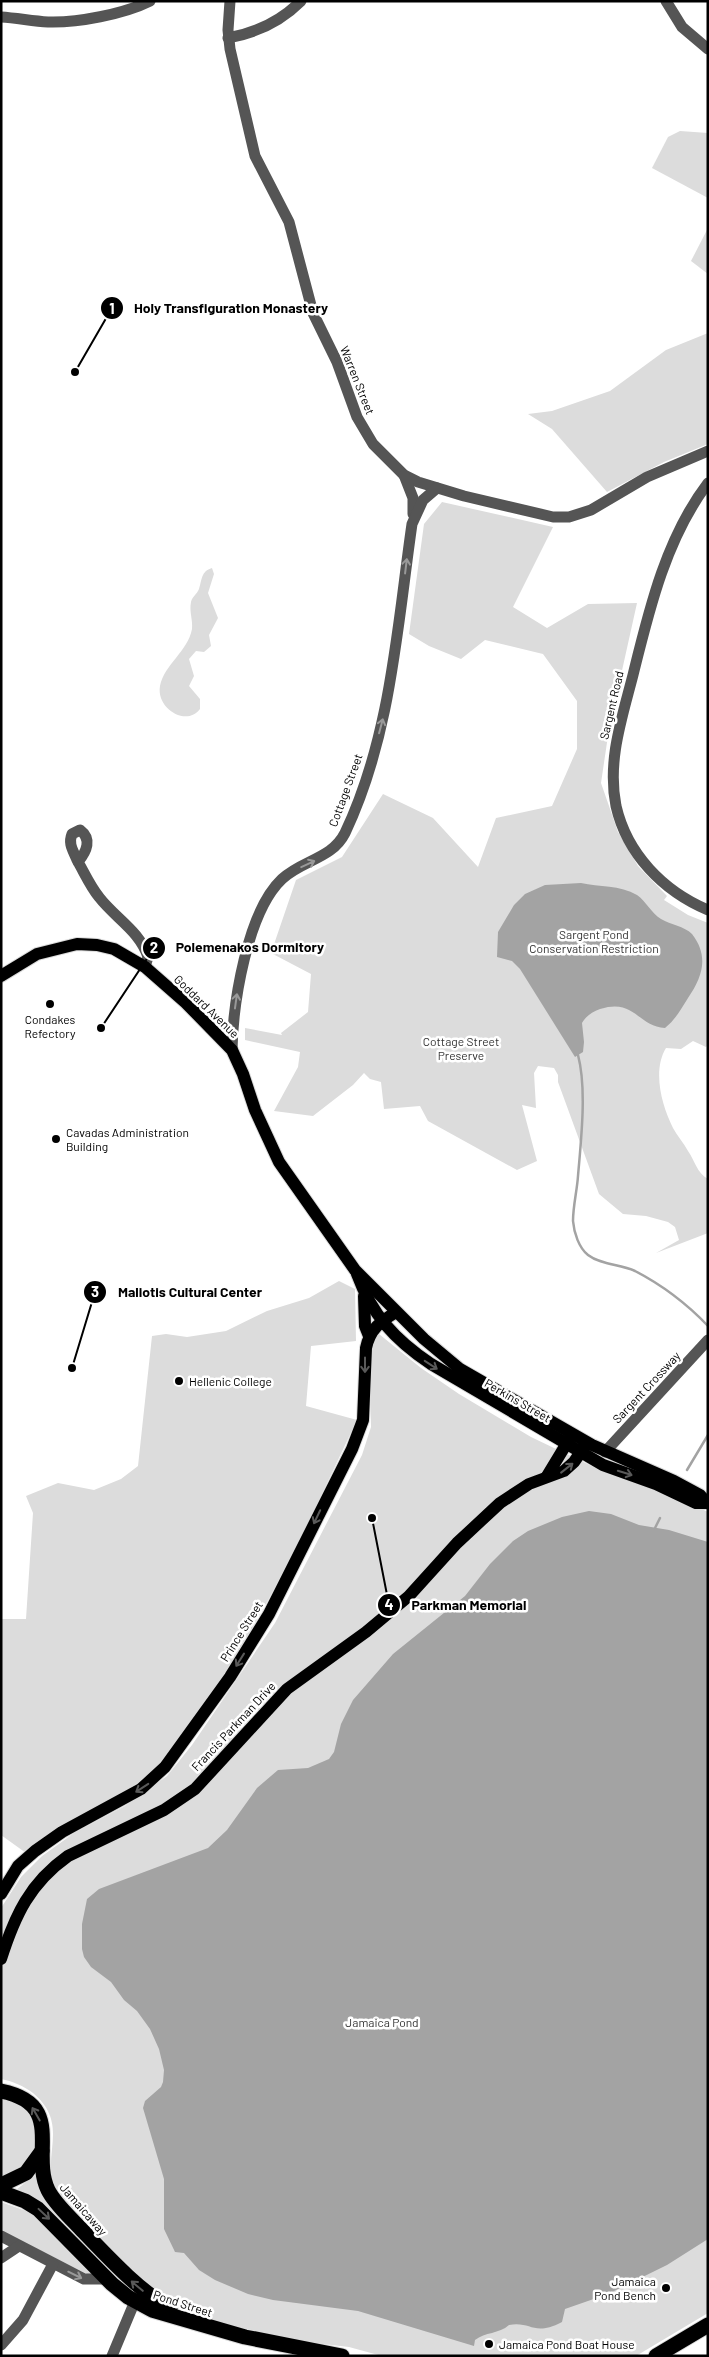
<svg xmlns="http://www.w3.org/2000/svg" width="709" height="2357" viewBox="0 0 709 2357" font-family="Barlow,sans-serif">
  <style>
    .green { fill: #dcdcdc }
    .water { fill: #a3a3a3 }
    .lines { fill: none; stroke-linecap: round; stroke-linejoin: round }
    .stream { stroke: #a3a3a3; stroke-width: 2.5 }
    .major-casing { stroke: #dbdbdb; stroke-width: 14 }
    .highway-casing { stroke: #dbdbdb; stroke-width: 17 }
    .minor { stroke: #555; stroke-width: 11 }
    .major { stroke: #000; stroke-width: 12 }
    .highway { stroke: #000; stroke-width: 15 }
    .oneway { stroke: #999 }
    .oneway2 { stroke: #595959 }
    .poi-dot { fill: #000; stroke: #fff; stroke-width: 2 }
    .labels { text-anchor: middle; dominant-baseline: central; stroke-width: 5; stroke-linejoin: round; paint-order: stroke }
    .street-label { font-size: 12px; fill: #000; stroke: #fff }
    .park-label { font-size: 12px; fill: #333; stroke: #fff }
    .poi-label { font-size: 12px; fill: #000; stroke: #fff; text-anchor: start }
    .leader { fill: none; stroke: #000; stroke-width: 2 }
    .callout-dot { fill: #000; stroke: #fff; stroke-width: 2 }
    .mark-label { font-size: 15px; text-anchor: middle; font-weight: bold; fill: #fff }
    .callout-label { font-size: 14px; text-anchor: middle; font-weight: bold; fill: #000; stroke: #fff; stroke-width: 5; stroke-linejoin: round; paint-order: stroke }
  </style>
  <rect width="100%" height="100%" fill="#fff"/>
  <g class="green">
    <polygon points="680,131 708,133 708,198 652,168 668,137"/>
    <polygon points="708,228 708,274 691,261"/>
    <polygon points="708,333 708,444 664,462 607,492 552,429 528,414 552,411 610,391 666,350"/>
    <path d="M442,502L553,527L513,607L547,628L588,604L637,603L609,729L601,783L618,832L638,866L667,896L664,900L688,915L708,923V1045L706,1047L693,1041L681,1049L666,1048C652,1071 662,1106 673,1128C677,1136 684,1143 688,1151C695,1161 697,1173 708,1179V1233L656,1253L679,1240L675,1227L668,1222L646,1216L623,1214L599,1194L558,1082V1075L554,1068L538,1066L534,1073L536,1108L522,1105L537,1161L517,1170L428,1121L420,1106L384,1109L381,1082L370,1079L364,1073L353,1085L313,1116L274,1111L298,1067L300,1052L245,1040V1028L282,1035L281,1033L308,1012L311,974L271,953L296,880L342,857L383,794L433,818L478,867L496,818L552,806L577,749V701L543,654L485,640L461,659L429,646L409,634L424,524Z"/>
    <path d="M212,568L214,574L208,593L218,618L209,635L211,646L204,652L196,651L189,659L194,676L189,686L200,699V709C187,727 156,709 160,686C164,665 188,651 192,629C193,620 189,611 191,602C192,597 197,594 199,589C202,580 201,571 212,568Z"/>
    <path d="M339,1281L355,1289L356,1341L311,1346L306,1406L357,1420C309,1521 263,1623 197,1714C180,1737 165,1760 144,1779L26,1853L1,1835V1619H26L33,1513L26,1496L58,1483L94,1490L121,1479L138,1466L152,1336L166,1334L187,1337L226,1331L267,1311L309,1298Z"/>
    <path d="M379,1334L421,1368L459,1394L531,1437L600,1470L661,1490L708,1512V2313L636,2356H382L349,2347L306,2342L229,2325L170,2305L148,2289L60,2196C35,2160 74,2128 33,2093C24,2086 12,2081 1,2079V1908L21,1877L42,1856L74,1833L125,1806L167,1776L192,1745L275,1623L362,1455L371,1427L369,1356L374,1337Z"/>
    <path d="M1,2098C12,2100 20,2103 28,2112C38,2123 39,2152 28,2163C21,2170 9,2174 1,2179Z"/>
    <polygon points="34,2176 37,2176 52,2207 127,2286 125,2288 31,2197 17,2189"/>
    <polygon points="1,2202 32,2213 86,2268 90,2273 89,2275 1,2231"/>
  </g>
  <g class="water">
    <path d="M581,883C599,887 620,885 637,895C646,901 651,913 661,919C671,925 684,926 692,934C709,956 703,976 688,998C681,1009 676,1019 665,1028C637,1026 635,998 600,1009C592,1012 586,1016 582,1023L584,1042L583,1052L575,1057L520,969L512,961L497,957L498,932L514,905L525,894L545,885Z"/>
    <path d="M589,1511L611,1514L639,1525L669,1530L708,1542V2239L667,2265L608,2294L565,2309L562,2322C533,2337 532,2321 509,2325C499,2334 485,2332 475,2340L474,2346L358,2311L273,2300L248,2294L215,2280L199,2270L184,2253L175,2252L164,2229V2179L143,2108L145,2101L161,2087L163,2082L164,2070L159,2049L150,2029L137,2011L124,2000L111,1982L91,1967L84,1957L82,1949V1924L87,1899L99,1889L208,1848L227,1830L257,1788L278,1770L308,1768L329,1759L334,1752L341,1724L353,1700L393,1654L465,1596L490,1564L513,1541L528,1531L562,1517Z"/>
  </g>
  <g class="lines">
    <g class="stream">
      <path d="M578,1055C587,1089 581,1140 578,1176C577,1191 573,1206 573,1221C574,1233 579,1248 588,1255C601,1265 620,1264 635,1271C662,1285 687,1304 708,1326"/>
      <polyline points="687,1470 708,1435"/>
      <polyline points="655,1528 660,1518"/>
    </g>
    <g class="major-casing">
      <g id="major">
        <polyline points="1,976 37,954 77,944 97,945 114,949 145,967 186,1003 232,1050 243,1074 255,1110 279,1162 355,1270 424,1339 460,1369 592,1445 674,1481 700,1495 707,1503"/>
        <path d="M357,1274C372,1315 395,1340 431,1364L603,1465L656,1484L696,1503H705"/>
        <polyline points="364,1296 365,1326 369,1336"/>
        <polyline points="547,1476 570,1438"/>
        <path d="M1,1894L18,1866L35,1851L62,1832L141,1789L165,1767L230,1677L269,1614L352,1449L363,1420L366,1348C370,1329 380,1322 396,1312"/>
        <path d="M1,1959C15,1915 30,1883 68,1856L164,1810L195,1789L287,1689L366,1632L409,1596L457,1543L500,1503L529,1484L564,1471L574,1462L587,1443"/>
      </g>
    </g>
    <g class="highway-casing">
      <g id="highway">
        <path d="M1,2091C66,2104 30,2152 48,2190C55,2204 69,2216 80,2228C109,2258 135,2287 170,2309"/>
        <polyline points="1,2185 26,2173 42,2151"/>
        <polyline points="1,2192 25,2201 38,2209 112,2284 128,2297 152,2310 245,2337 342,2356"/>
        <polyline points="656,2356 708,2325"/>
      </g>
    </g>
    <g class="minor">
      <polyline points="230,1 228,30 230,49 255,156 289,222 313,313 337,362 357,417 373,444 404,475 418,482 464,496 553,517 569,517 591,510 647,477 708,451"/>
      <polyline points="666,1 682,27 708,49"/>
      <path d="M1,17C17,18 32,21 48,22C77,23 124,14 150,1"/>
      <path d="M228,38C256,33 281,21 301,1"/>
      <polyline points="404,475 413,498 413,514"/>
      <path d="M708,483C666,538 649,610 633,675C622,718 607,761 616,806C627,854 663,891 708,910"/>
      <path d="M78,862C87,851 92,839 80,830L72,834C68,844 73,850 77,860C84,872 90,886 99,897C115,918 140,931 148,957L145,967"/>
      <path d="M232,1050C233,1003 247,912 282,879C302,860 332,859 345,833C391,736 397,628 412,524L423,500L437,488"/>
      <polyline points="605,1452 708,1340"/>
      <polyline points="1,2236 84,2279 106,2279"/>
      <polyline points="1,2258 19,2246"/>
      <polyline points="1,2345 23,2320 53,2264"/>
      <polyline points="112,2356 135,2301"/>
    </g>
    <use href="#major" class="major"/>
    <use href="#highway" class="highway"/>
  </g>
  <defs><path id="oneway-shaft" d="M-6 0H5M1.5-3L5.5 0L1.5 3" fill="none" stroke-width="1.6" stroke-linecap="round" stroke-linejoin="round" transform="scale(1.25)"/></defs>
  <g class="oneway">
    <use href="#oneway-shaft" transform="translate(406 566) rotate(-83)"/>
    <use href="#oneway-shaft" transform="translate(381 726) rotate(-75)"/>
    <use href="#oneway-shaft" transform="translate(308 864) rotate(-25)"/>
    <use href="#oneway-shaft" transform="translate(236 1001) rotate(-82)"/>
    <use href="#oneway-shaft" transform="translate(75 2275) rotate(26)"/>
  </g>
  <g class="oneway2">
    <use href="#oneway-shaft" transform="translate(365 1365) rotate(90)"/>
    <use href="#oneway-shaft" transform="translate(431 1365) rotate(33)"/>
    <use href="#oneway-shaft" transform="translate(567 1468) rotate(-38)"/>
    <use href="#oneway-shaft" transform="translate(625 1473) rotate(17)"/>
    <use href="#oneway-shaft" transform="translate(317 1517) rotate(115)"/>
    <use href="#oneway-shaft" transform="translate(240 1660) rotate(122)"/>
    <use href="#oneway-shaft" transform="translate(142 1788) rotate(147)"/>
    <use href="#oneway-shaft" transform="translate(36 2114) rotate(-120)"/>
    <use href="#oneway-shaft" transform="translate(44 2214) rotate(43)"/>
    <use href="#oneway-shaft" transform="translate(137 2286) rotate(-140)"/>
  </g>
  <g class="poi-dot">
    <circle cx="50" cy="1004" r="5"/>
    <circle cx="56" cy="1139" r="5"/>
    <circle cx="179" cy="1381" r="5"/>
    <circle cx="666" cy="2288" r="5"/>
    <circle cx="489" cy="2344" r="5"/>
  </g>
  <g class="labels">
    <g class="street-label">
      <text transform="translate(358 380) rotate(68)">Warren Street</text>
      <text transform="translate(611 705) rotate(-77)">Sargent Road</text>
      <text transform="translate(345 790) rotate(-70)">Cottage Street</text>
      <text transform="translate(207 1006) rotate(44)">Goddard Avenue</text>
      <text transform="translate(646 1387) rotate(-47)">Sargent Crossway</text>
      <text transform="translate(518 1400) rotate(30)">Perkins Street</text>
      <text transform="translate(241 1631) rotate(-58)">Prince Street</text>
      <text transform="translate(233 1726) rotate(-47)">Francis Parkman Drive</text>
      <text transform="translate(84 2209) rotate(49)">Jamaicaway</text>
      <text transform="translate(183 2303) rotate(18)">Pond Street</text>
    </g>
    <g class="park-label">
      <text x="594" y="934">Sargent Pond<tspan x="594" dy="14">Conservation Restriction</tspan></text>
      <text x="461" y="1041">Cottage Street<tspan x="461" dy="14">Preserve</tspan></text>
      <text x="382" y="2022">Jamaica Pond</text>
    </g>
    <g class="poi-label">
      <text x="50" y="1019" text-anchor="middle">Condakes<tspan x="50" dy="14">Refectory</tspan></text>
      <text x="66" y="1132">Cavadas Administration<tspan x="66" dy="14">Building</tspan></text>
      <text x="189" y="1381">Hellenic College</text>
      <text x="656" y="2281" text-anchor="end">Jamaica<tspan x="656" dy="14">Pond Bench</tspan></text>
      <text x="499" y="2344">Jamaica Pond Boat House</text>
    </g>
  </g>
  <path class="leader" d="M75 372L112 308M101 1028L154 948M72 1368L95 1292M372 1518L389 1605"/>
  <g class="callout-dot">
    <circle cx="75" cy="372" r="5"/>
    <circle cx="101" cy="1028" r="5"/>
    <circle cx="72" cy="1368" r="5"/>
    <circle cx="372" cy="1518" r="5"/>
    <circle cx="112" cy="308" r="12"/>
    <circle cx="154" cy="948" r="12"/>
    <circle cx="95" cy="1292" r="12"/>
    <circle cx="389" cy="1605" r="12"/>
  </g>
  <g class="mark-label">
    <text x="112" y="314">1</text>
    <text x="154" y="953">2</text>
    <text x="95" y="1297">3</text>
    <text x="389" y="1610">4</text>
  </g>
  <g class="callout-label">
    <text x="231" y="313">Holy Transfiguration Monastery</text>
    <text x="250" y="952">Polemenakos Dormitory</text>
    <text x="190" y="1297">Maliotis Cultural Center</text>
    <text x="469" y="1610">Parkman Memorial</text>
  </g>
  <rect width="709" height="2357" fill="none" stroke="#000000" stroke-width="5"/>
</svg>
